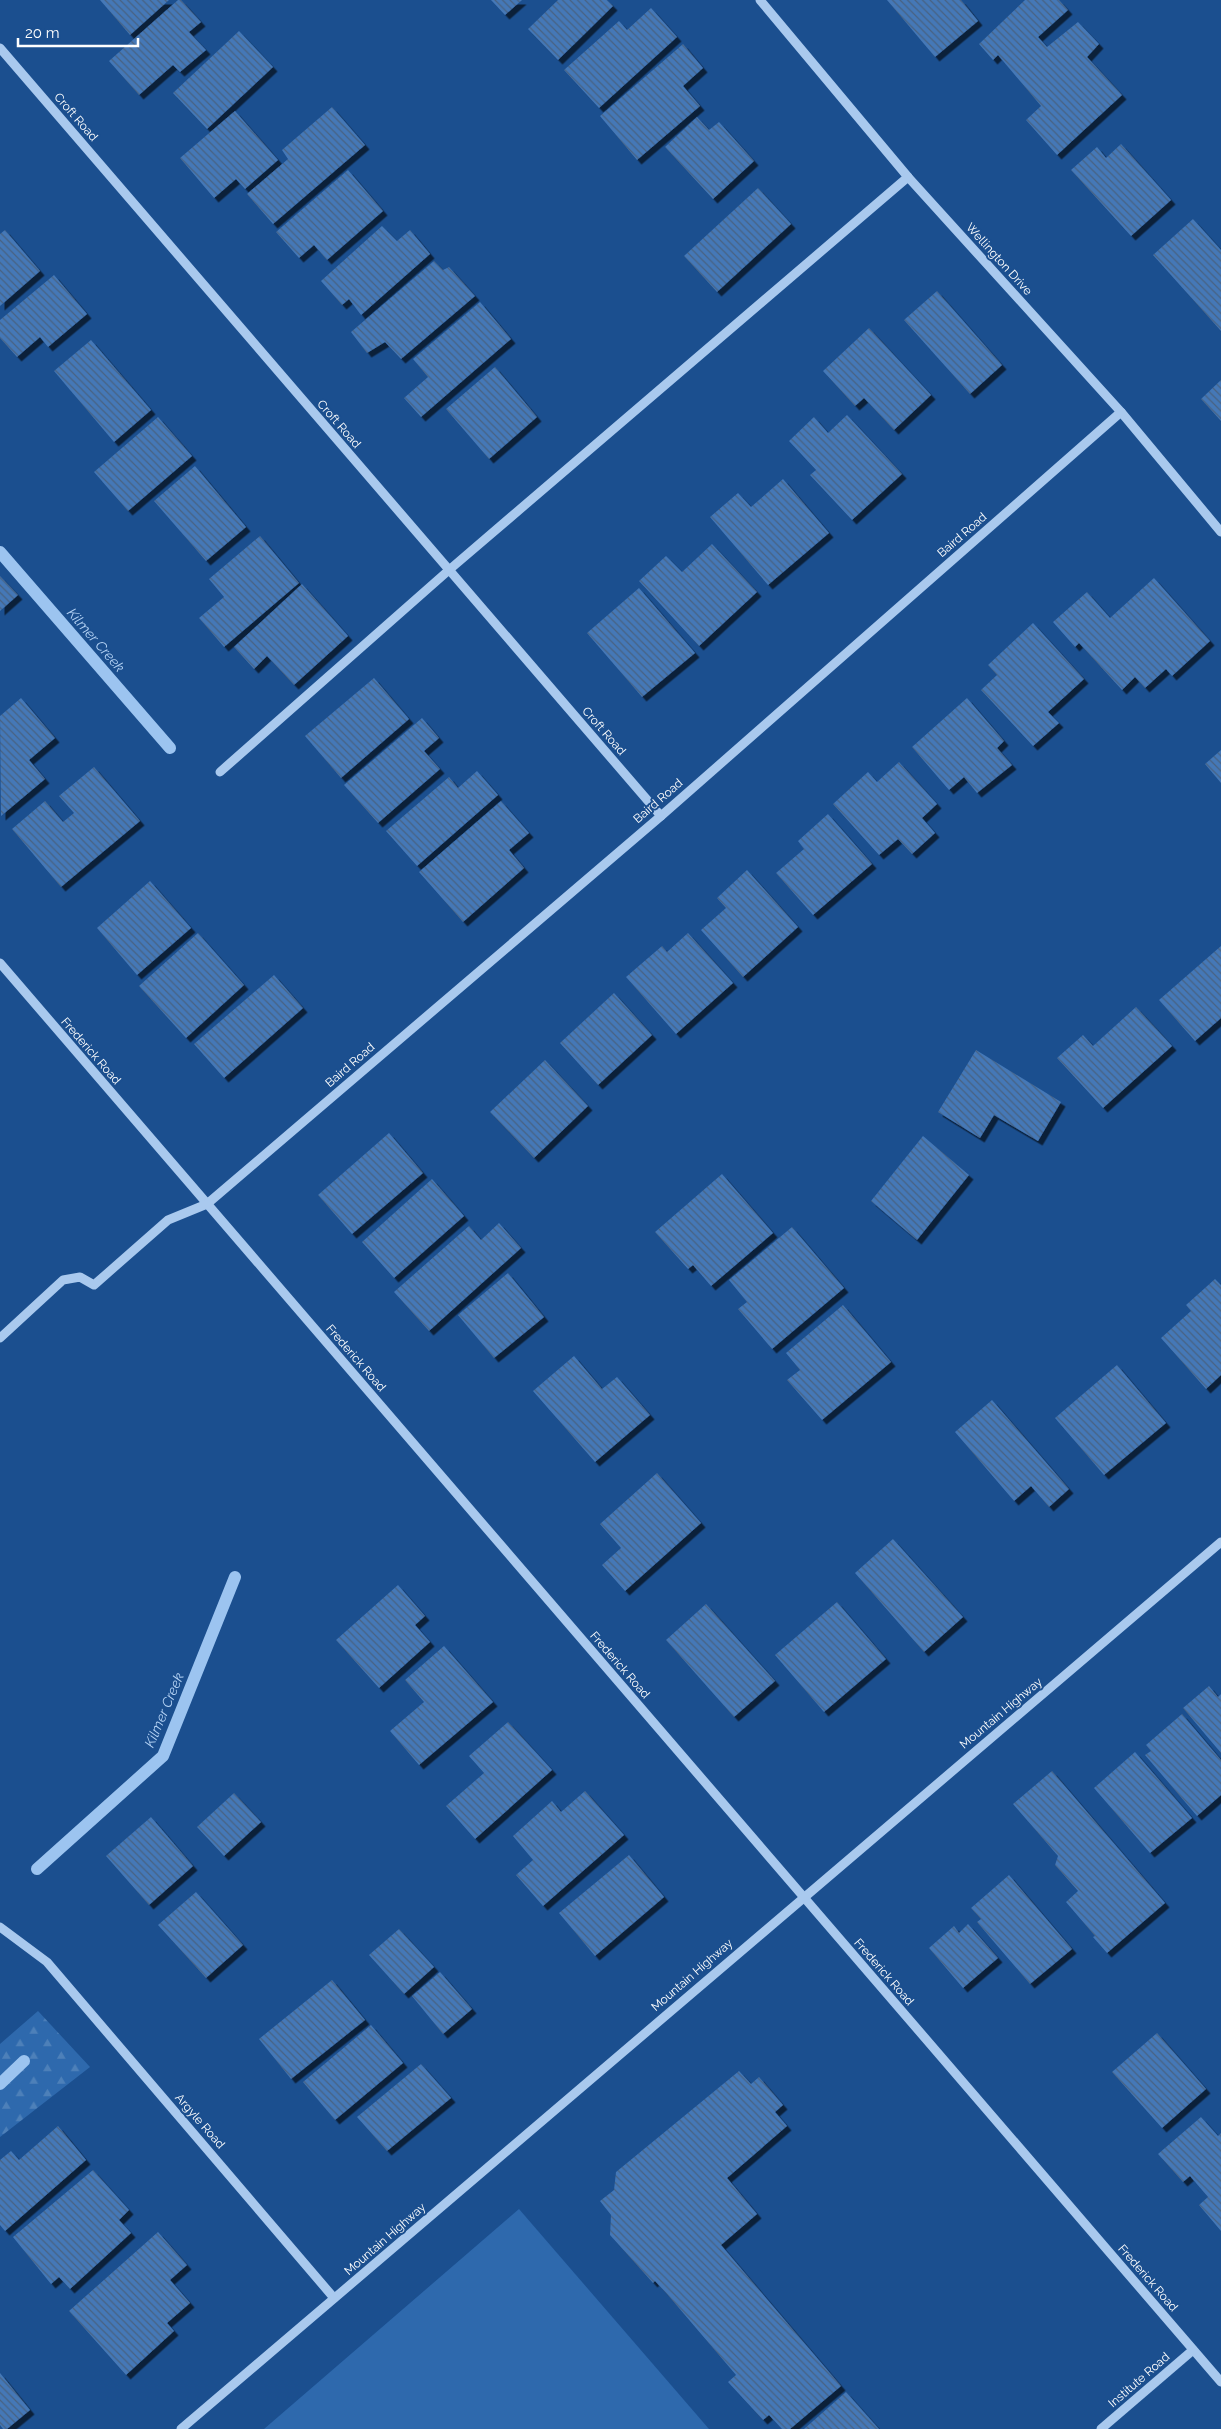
<svg xmlns="http://www.w3.org/2000/svg" width="1221" height="2429" viewBox="0 0 1221 2429" font-family="Raleway,sans-serif">
  <style>
    .forest { fill: url(#forest-firs) }
    .garden { fill: #2e69ad }
    .lines { fill: none; stroke-linecap: round; stroke-linejoin: round }
    .stream { stroke: #9cc4f0; stroke-width: 12 }
    .building { fill: url(#building-back-hatch); filter: url(#shadow) }
    .minor { stroke: #a9c9ee; stroke-width: 9 }
    .labels { text-anchor: middle; dominant-baseline: central; stroke-width: 4; stroke-linejoin: round; paint-order: stroke }
    .street-label { font-size: 12px; fill: #fff; stroke: #1b4f8f }
    .water-label { font-size: 14px; font-style: italic; fill: #b5d3f5; stroke: #1b4f8f }
  </style>
  <defs>
    <pattern id="forest-firs" width="22" height="20" patternUnits="userSpaceOnUse" patternTransform="scale(1.25)"><rect width="22" height="20" fill="#2e69ad"/><path d="M5 1l3.5 6h-7zM16 11l3.5 6h-7z" fill="#4d80b9"/></pattern>
    <pattern id="building-back-hatch" width="6" height="6" patternUnits="userSpaceOnUse" patternTransform="scale(1.25)"><rect width="6" height="6" fill="#4478b7"/><path d="M-1 5l2 2M0 0l6 6M5-1l2 2" fill="none" stroke="#486282"/></pattern>
    <filter id="shadow"><feDropShadow dx="4.5" dy="4.5" stdDeviation="0" flood-color="#0009"/></filter>
  </defs>
  <rect width="100%" height="100%" fill="#1b4f8f"/>
  <polygon class="forest" points="38,2011 90,2067 0,2137 0,2044"/>
  <polygon class="garden" points="519,2209 709,2429 264,2429"/>
  <g class="lines">
    <g class="stream">
      <polyline points="0,552 170,748"/>
      <polyline points="37,1869 163,1756 235,1577"/>
      <polyline points="0,2084 24,2061"/>
    </g>
  </g>
  <g class="building">
    <polygon points="100,0 169,0 130,35"/>
    <polygon points="178,0 181,0 201,22 189,32 206,50 180,72 173,65 139,95 109,61"/>
    <polygon points="491,0 522,0 505,15"/>
    <polygon points="558,0 607,0 613,6 558,60 528,29"/>
    <polygon points="887,0 961,0 978,21 935,57"/>
    <polygon points="1025,0 1059,0 1068,10 1038,37 1047,47 1078,22 1099,44 1087,57 1122,95 1057,155 1026,120 1041,106 998,55 993,60 979,44"/>
    <polygon points="651,8 677,37 599,108 564,70 619,21 627,30"/>
    <polygon points="239,31 273,67 207,129 173,93"/>
    <polygon points="683,44 703,68 683,86 700,106 637,160 600,116"/>
    <polygon points="332,107 365,145 273,224 247,194 288,159 282,150"/>
    <polygon points="235,111 278,160 245,189 236,179 214,198 180,158"/>
    <polygon points="697,117 709,130 719,122 754,161 713,199 665,147"/>
    <polygon points="1121,144 1171,200 1131,236 1071,170 1097,147 1106,158"/>
    <polygon points="348,170 383,211 327,260 314,245 299,258 276,232"/>
    <polygon points="758,188 791,224 717,292 684,256"/>
    <polygon points="1193,219 1221,250 1221,331 1153,255"/>
    <polygon points="382,226 397,241 410,230 430,254 361,315 349,299 342,305 321,281"/>
    <polygon points="5,230 40,271 0,306 0,234"/>
    <polygon points="434,261 443,270 449,267 475,296 401,359 385,342 367,353 351,332"/>
    <polygon points="54,275 87,314 48,347 40,337 17,357 0,338 0,320"/>
    <polygon points="937,291 1002,365 970,394 904,320"/>
    <polygon points="480,302 511,339 421,417 404,398 428,377 413,359"/>
    <polygon points="869,328 931,395 894,430 864,398 855,406 823,371"/>
    <polygon points="91,340 151,410 114,442 54,371"/>
    <polygon points="495,367 537,417 489,459 446,409"/>
    <polygon points="1221,380 1221,421 1201,399"/>
    <polygon points="847,415 902,474 852,520 810,475 816,470 789,441 814,417 828,433"/>
    <polygon points="158,417 192,456 128,511 94,472"/>
    <polygon points="195,466 246,527 206,561 154,501"/>
    <polygon points="783,479 829,533 768,585 710,517 738,493 751,507"/>
    <polygon points="260,536 299,583 224,647 199,618 224,597 209,579"/>
    <polygon points="712,544 757,592 699,646 639,581 666,556 682,572"/>
    <polygon points="0,576 18,595 0,611"/>
    <polygon points="1154,578 1210,641 1172,676 1166,669 1145,688 1135,677 1122,690 1079,643 1075,647 1053,622 1087,592 1110,618"/>
    <polygon points="302,584 348,636 294,685 267,656 254,669 234,647"/>
    <polygon points="639,588 695,653 642,697 587,633"/>
    <polygon points="1033,623 1084,679 1048,712 1059,723 1033,746 981,690 997,675 988,665"/>
    <polygon points="374,678 409,719 341,778 305,736"/>
    <polygon points="21,698 55,738 29,760 45,779 1,816 0,716"/>
    <polygon points="967,698 1004,741 997,748 1012,765 977,793 964,777 949,790 912,747"/>
    <polygon points="422,718 439,738 424,751 440,769 378,823 344,785"/>
    <polygon points="1221,750 1221,783 1205,764"/>
    <polygon points="899,762 937,804 922,818 935,833 912,854 898,839 879,855 833,804 868,772 877,782"/>
    <polygon points="94,767 140,821 61,887 12,829 45,801 63,822 74,813 59,796"/>
    <polygon points="477,771 498,795 417,866 386,831 449,777 458,788"/>
    <polygon points="501,801 529,833 509,850 524,868 463,922 419,872"/>
    <polygon points="828,814 872,864 813,915 776,873 804,849 798,841"/>
    <polygon points="747,870 798,927 743,977 701,930 726,908 717,898"/>
    <polygon points="150,881 191,928 137,975 97,928"/>
    <polygon points="198,933 244,985 186,1038 139,986"/>
    <polygon points="688,933 733,983 676,1034 626,977 662,946 667,952"/>
    <polygon points="1221,946 1221,1018 1195,1041 1159,1000"/>
    <polygon points="274,975 303,1008 224,1078 194,1044"/>
    <polygon points="614,993 652,1035 598,1085 560,1043"/>
    <polygon points="1136,1007 1172,1046 1103,1108 1057,1058 1083,1035 1093,1046"/>
    <polygon points="976,1050 1061,1102 1038,1141 994,1115 980,1138 938,1112"/>
    <polygon points="545,1060 588,1106 534,1158 490,1112"/>
    <polygon points="389,1133 423,1173 352,1234 318,1195"/>
    <polygon points="923,1136 969,1175 917,1240 871,1201"/>
    <polygon points="722,1174 773,1233 711,1286 693,1265 688,1269 655,1232"/>
    <polygon points="432,1179 464,1216 394,1278 362,1242"/>
    <polygon points="499,1223 521,1248 429,1331 394,1292 469,1226 481,1240"/>
    <polygon points="792,1227 844,1288 772,1349 738,1309 747,1302 729,1280"/>
    <polygon points="508,1273 544,1317 494,1358 458,1315"/>
    <polygon points="1215,1279 1221,1285 1221,1375 1206,1389 1161,1338 1191,1311 1186,1305"/>
    <polygon points="843,1305 891,1362 822,1420 787,1380 800,1370 786,1353"/>
    <polygon points="574,1356 602,1389 617,1377 650,1415 595,1462 533,1391"/>
    <polygon points="1117,1365 1166,1423 1104,1475 1055,1418"/>
    <polygon points="992,1400 1069,1489 1049,1507 1031,1486 1014,1501 955,1432"/>
    <polygon points="657,1473 701,1523 625,1591 602,1565 621,1548 600,1524"/>
    <polygon points="893,1539 963,1617 924,1652 855,1573"/>
    <polygon points="398,1585 425,1616 415,1625 430,1642 379,1688 336,1640"/>
    <polygon points="837,1602 886,1659 824,1712 775,1655"/>
    <polygon points="706,1604 775,1681 734,1717 666,1640"/>
    <polygon points="444,1646 493,1702 419,1765 390,1731 424,1702 405,1680"/>
    <polygon points="1209,1686 1218,1697 1221,1694 1221,1753 1183,1708"/>
    <polygon points="1182,1714 1221,1760 1221,1795 1197,1816 1145,1755 1151,1751 1146,1745"/>
    <polygon points="508,1722 552,1770 475,1839 446,1806 484,1773 469,1756"/>
    <polygon points="1135,1752 1192,1818 1150,1853 1094,1788"/>
    <polygon points="1052,1771 1165,1903 1107,1953 1093,1937 1095,1936 1066,1902 1078,1891 1055,1865 1058,1856 1013,1804"/>
    <polygon points="585,1791 624,1835 543,1906 516,1875 533,1860 513,1836 552,1801 561,1812"/>
    <polygon points="234,1793 261,1822 224,1856 197,1827"/>
    <polygon points="151,1817 193,1866 149,1905 106,1856"/>
    <polygon points="629,1855 664,1897 595,1956 559,1913"/>
    <polygon points="1009,1875 1072,1949 1030,1984 977,1922 981,1919 971,1908"/>
    <polygon points="196,1892 243,1945 206,1978 158,1925"/>
    <polygon points="968,1924 998,1958 963,1988 929,1948 954,1926 959,1933"/>
    <polygon points="399,1929 434,1967 404,1994 369,1955"/>
    <polygon points="440,1972 472,2009 443,2034 412,1996"/>
    <polygon points="332,1980 365,2020 291,2079 259,2039"/>
    <polygon points="371,2025 403,2063 335,2120 303,2082"/>
    <polygon points="1157,2033 1206,2089 1162,2128 1112,2072"/>
    <polygon points="421,2064 451,2098 387,2151 357,2117"/>
    <polygon points="739,2071 751,2084 759,2077 783,2105 775,2112 787,2126 727,2178 757,2214 721,2245 841,2386 790,2429 782,2429 769,2415 763,2420 728,2382 736,2375 667,2294 655,2281 653,2283 610,2235 611,2215 600,2201 614,2190 616,2172"/>
    <polygon points="1201,2117 1218,2136 1221,2133 1221,2231 1199,2205 1208,2197 1190,2176 1183,2182 1158,2154"/>
    <polygon points="58,2126 86,2160 5,2231 0,2225 0,2160 11,2151 19,2160"/>
    <polygon points="93,2170 129,2210 119,2220 131,2233 70,2289 59,2277 51,2284 13,2237"/>
    <polygon points="158,2232 187,2265 170,2280 190,2303 167,2323 174,2331 126,2375 69,2311"/>
    <polygon points="0,2373 30,2410 7,2429 3,2429 0,2425"/>
    <polygon points="846,2392 879,2429 804,2429"/>
  </g>
  <g class="lines">
    <g class="minor">
      <polyline points="760,0 908,177 1121,412 1221,532"/>
      <polyline points="0,48 661,816"/>
      <polyline points="220,772 449,570 908,177"/>
      <polyline points="0,963 1221,2382"/>
      <polyline points="0,1338 63,1280 80,1277 94,1285 168,1220 207,1204 661,816 1121,412"/>
      <polyline points="0,1927 47,1962 334,2298"/>
      <polyline points="181,2429 1221,1542"/>
      <polyline points="1101,2429 1193,2350"/>
    </g>
  </g>
  <g class="labels">
    <g class="street-label">
      <text transform="translate(76 117) rotate(49)">Croft Road</text>
      <text transform="translate(999 259) rotate(48)">Wellington Drive</text>
      <text transform="translate(339 424) rotate(49)">Croft Road</text>
      <text transform="translate(962 535) rotate(-41)">Baird Road</text>
      <text transform="translate(604 731) rotate(49)">Croft Road</text>
      <text transform="translate(658 801) rotate(-41)">Baird Road</text>
      <text transform="translate(91 1051) rotate(49)">Frederick Road</text>
      <text transform="translate(350 1065) rotate(-41)">Baird Road</text>
      <text transform="translate(356 1358) rotate(49)">Frederick Road</text>
      <text transform="translate(620 1665) rotate(49)">Frederick Road</text>
      <text transform="translate(1001 1713) rotate(-40)">Mountain Highway</text>
      <text transform="translate(884 1972) rotate(49)">Frederick Road</text>
      <text transform="translate(692 1975) rotate(-41)">Mountain Highway</text>
      <text transform="translate(200 2121) rotate(49)">Argyle Road</text>
      <text transform="translate(385 2239) rotate(-41)">Mountain Highway</text>
      <text transform="translate(1148 2278) rotate(49)">Frederick Road</text>
      <text transform="translate(1139 2380) rotate(-41)">Institute Road</text>
    </g>
    <g class="water-label">
      <text transform="translate(96 640) rotate(49)">Kilmer Creek</text>
      <text transform="translate(164 1710) rotate(-67)">Kilmer Creek</text>
    </g>
  </g>
  <path d="M18 38v8h120v-8" fill="none" stroke="#ffffff" stroke-width="2.5"/>
  <text x="25" y="38" font-size="15" fill="#ffffff" stroke="#1b4f8f" stroke-width="4" paint-order="stroke">20 m</text>
</svg>
